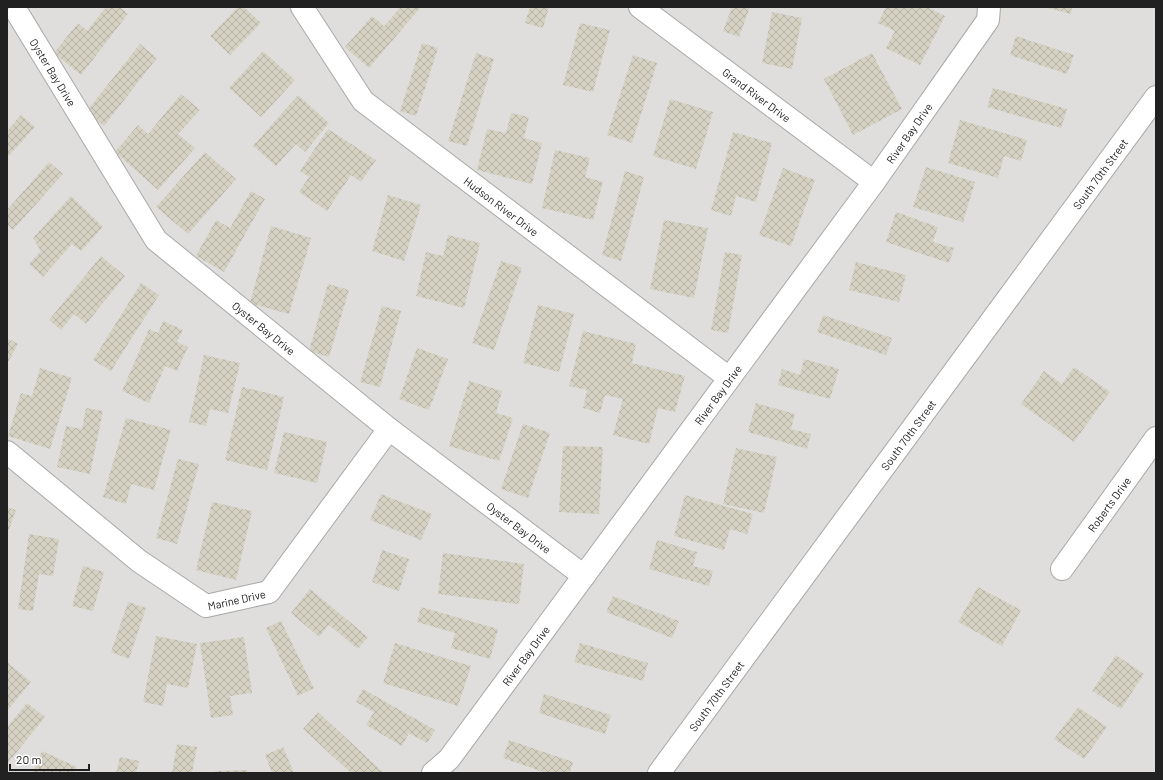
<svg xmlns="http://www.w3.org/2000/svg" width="1163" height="780" viewBox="0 0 1163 780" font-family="Barlow,sans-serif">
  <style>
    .residential { fill: #dfdedd }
    .building { fill: url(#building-cross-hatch) }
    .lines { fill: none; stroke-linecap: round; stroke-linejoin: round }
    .minor-casing { stroke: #a8a8a8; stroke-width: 24 }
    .minor { stroke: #fff; stroke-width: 22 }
    .labels { text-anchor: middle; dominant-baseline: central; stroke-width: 3; stroke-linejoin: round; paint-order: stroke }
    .street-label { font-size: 11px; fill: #212121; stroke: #fff }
  </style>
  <defs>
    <pattern id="building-cross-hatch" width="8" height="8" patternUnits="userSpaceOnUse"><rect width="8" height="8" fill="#d5d2c3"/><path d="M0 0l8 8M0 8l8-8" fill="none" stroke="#b7b4a7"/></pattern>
  </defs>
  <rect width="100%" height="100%" fill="#f1f2e6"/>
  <rect class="residential" x="7" y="7" width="1149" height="766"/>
  <g class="building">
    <polygon points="106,7 120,7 128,14 81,75 54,53 78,23 87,31"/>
    <polygon points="238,7 244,7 261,23 230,55 210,36"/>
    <polygon points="401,7 421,7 369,68 345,47 372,16 384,26"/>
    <polygon points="530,7 549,7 543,28 525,23"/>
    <polygon points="732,7 750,7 739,37 723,31"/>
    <polygon points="886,7 927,7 945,16 920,65 886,48 895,31 878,23"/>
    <polygon points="1044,7 1072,7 1071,14"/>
    <polygon points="772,12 802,18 792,69 762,63"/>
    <polygon points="580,23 610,30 593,92 563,85"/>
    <polygon points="1016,36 1074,55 1067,74 1010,55"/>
    <polygon points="422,43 438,48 416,116 400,111"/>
    <polygon points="140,44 157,58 104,126 86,112"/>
    <polygon points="263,51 295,80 261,117 229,88"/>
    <polygon points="476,53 494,59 467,146 448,141"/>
    <polygon points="872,53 902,109 853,135 824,79"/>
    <polygon points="633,55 657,63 632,143 607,135"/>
    <polygon points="993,88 1067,109 1061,128 987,107"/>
    <polygon points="181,94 200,110 178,134 195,148 158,190 115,152 138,125 148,134"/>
    <polygon points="298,95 329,123 305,152 296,144 276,166 253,146"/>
    <polygon points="670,99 713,112 696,169 653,156"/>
    <polygon points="511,113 529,117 524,138 542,143 532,184 477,170 487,129 506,133"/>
    <polygon points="21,115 35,127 7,158 7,131"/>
    <polygon points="960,120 1027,140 1021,161 1004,156 998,178 948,163"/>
    <polygon points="328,129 376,160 361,182 351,175 327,211 299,192 309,177 300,171"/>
    <polygon points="733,132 772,143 756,202 736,196 731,216 711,210"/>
    <polygon points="555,150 590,158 585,177 603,182 593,220 542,208"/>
    <polygon points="205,152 236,179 188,234 156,207"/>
    <polygon points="49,162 63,174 13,230 7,224 7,210"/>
    <polygon points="926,167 975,182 963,222 913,207"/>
    <polygon points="783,168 815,180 791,246 759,235"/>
    <polygon points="625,171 644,177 621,261 602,255"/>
    <polygon points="251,191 265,199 224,272 196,256 216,220 230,228"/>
    <polygon points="388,195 421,205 404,261 372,251"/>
    <polygon points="71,196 103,227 81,251 72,244 43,277 29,264 41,251 33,238"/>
    <polygon points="896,212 938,227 933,242 954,248 949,263 886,242"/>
    <polygon points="664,220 708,228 694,298 650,289"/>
    <polygon points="271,226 311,238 289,314 250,303"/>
    <polygon points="448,235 480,243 464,308 416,296 426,252 443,256"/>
    <polygon points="725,252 742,255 728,333 711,330"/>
    <polygon points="101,256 125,276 86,324 74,314 61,330 49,320"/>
    <polygon points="501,261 522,268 494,350 472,343"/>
    <polygon points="856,262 906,275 899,302 849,290"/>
    <polygon points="141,283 159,295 111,371 93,360"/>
    <polygon points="328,284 349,290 329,357 309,351"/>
    <polygon points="538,305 574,314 559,372 523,363"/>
    <polygon points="382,306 401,311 380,387 360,382"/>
    <polygon points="823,315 892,338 886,355 817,332"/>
    <polygon points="163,321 183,330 177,342 188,347 177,371 165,366 149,403 122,391 149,329 158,333"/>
    <polygon points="583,331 636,344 632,363 685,376 675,412 658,408 649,444 613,435 623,399 605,395 600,413 583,408 587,390 569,386"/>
    <polygon points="7,338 18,344 7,364"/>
    <polygon points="417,348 448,359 429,410 399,399"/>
    <polygon points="204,355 240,363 228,413 210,409 206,426 189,422"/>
    <polygon points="804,359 839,369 830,399 778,385 782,369 800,375"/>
    <polygon points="1074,367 1110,392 1074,442 1021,404 1044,371 1062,384"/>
    <polygon points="40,368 72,378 50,449 8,436 21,393 32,396"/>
    <polygon points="469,381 502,391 496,413 513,418 499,461 449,446"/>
    <polygon points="242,387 284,397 267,470 225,460"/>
    <polygon points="756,403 795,414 791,429 811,434 807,449 748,432"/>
    <polygon points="86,408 103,411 90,474 57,467 66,426 82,429"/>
    <polygon points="126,418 171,430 154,490 131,484 126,504 103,497"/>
    <polygon points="523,424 550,433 528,498 501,489"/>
    <polygon points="284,432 327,442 317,483 274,473"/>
    <polygon points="563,446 603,447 599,514 559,512"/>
    <polygon points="736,448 777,457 764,513 723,504"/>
    <polygon points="178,459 199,464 177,544 156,538"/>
    <polygon points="381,494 432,514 421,540 370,520"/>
    <polygon points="685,495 753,514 747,534 730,529 724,550 674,536"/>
    <polygon points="212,502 252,511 236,580 196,570"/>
    <polygon points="7,507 16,510 7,535"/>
    <polygon points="29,534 59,539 53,576 39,574 33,611 18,609"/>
    <polygon points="657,540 697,552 693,566 713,571 709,586 649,569"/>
    <polygon points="382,550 409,559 399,591 372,582"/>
    <polygon points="443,553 524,564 519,604 438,594"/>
    <polygon points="83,566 104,572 93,611 72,606"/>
    <polygon points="978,587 1021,610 1002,646 958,622"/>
    <polygon points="310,589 368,637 358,649 329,625 319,637 291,613"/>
    <polygon points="613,596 679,621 672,638 606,612"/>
    <polygon points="128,602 146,608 129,659 111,652"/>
    <polygon points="421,607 498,629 490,659 451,648 455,633 417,622"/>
    <polygon points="281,621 314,688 298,696 266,628"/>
    <polygon points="156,636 197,644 188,688 167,684 163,706 143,702"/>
    <polygon points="244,637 252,693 230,696 233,715 211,718 200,643"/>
    <polygon points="395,643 471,666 458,706 383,683"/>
    <polygon points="580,643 648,663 643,681 574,662"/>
    <polygon points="1116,655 1144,674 1121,709 1092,691"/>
    <polygon points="7,662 31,682 7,711"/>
    <polygon points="363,689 435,730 427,743 409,733 402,746 366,725 374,712 356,702"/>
    <polygon points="544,694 611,715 605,734 539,713"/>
    <polygon points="27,703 45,717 7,764 7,727"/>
    <polygon points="1078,707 1107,727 1084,759 1054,739"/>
    <polygon points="318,712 384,773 351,773 303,729"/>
    <polygon points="509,740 573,762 570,773 546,773 503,758"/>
    <polygon points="177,744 197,747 192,773 172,773"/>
    <polygon points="283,747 294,773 272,773 265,755"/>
    <polygon points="42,751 77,767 74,773 32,773"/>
    <polygon points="120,757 139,761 136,773 116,773"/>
    <polygon points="247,770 247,773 215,773 215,771"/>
  </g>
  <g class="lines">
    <g class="minor-casing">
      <g id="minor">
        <path id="s1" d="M302,7L363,101L729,378"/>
        <path id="s2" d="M640,7L874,182"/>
        <path id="s3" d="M18,14L156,240L389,429L584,576"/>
        <path id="s4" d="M7,452L139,561L206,606L269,592L389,429"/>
        <path id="s5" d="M1062,569L1156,438"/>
        <path id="s6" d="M433,773L449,759L874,182L988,20L989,7"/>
        <path id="s7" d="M659,773L1156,97"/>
      </g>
    </g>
    <use href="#minor" class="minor"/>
  </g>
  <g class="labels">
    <g class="street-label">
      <text stroke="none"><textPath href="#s3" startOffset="68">Oyster Bay Drive</textPath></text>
      <text stroke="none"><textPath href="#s2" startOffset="146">Grand River Drive</textPath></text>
      <text stroke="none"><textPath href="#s6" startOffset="798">River Bay Drive</textPath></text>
      <text stroke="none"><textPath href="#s7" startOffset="744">South 70th Street</textPath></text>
      <text stroke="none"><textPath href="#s1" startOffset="286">Hudson River Drive</textPath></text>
      <text stroke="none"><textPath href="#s3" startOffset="404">Oyster Bay Drive</textPath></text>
      <text stroke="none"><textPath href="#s6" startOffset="474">River Bay Drive</textPath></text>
      <text stroke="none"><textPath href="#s7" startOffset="420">South 70th Street</textPath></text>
      <text stroke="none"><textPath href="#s5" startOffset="80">Roberts Drive</textPath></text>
      <text stroke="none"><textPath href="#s3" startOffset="728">Oyster Bay Drive</textPath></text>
      <text stroke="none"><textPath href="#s4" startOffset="283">Marine Drive</textPath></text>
      <text stroke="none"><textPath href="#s6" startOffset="150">River Bay Drive</textPath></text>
      <text stroke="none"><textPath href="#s7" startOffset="96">South 70th Street</textPath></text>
    </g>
  </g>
  <rect width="1163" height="780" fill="none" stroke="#212121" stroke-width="16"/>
  <path d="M10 764v6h79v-6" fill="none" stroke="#212121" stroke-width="2"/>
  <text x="16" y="764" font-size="12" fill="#212121" stroke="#ffffff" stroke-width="3" paint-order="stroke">20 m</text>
</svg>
